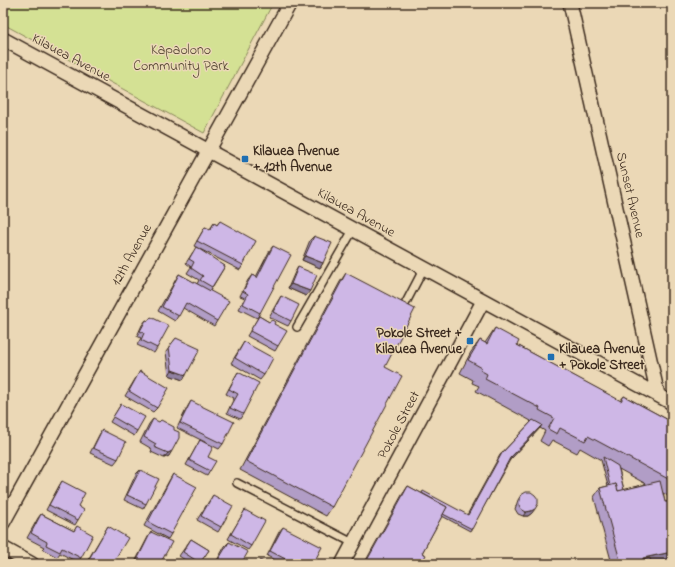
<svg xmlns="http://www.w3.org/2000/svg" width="675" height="567" viewBox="0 0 675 567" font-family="'Indie Flower',sans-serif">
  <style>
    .green { fill: #d4e194; stroke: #888659 }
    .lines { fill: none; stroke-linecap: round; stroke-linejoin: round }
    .service-casing { stroke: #3b2a1e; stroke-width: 10 }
    .minor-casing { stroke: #3b2a1e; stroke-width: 16 }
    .service { stroke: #ebd8b6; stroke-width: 7 }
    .minor { stroke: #ebd8b6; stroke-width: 13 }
    .wall { fill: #b19dc6; stroke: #3b2a1e; fill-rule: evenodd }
    .shaded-wall { fill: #9080a1; stroke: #3b2a1e }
    .building { fill: #ceb7e6; stroke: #3b2a1e }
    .poi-dot { fill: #1f6fb2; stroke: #ebd8b6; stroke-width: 1.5 }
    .labels { text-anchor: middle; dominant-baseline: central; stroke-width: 3; stroke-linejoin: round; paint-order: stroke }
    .park-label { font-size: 14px; fill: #524530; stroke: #ebd8b6 }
    .street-label { font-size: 14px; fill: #3b2a1e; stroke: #ebd8b6 }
    .poi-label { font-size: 14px; font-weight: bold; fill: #3b2a1e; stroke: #ebd8b6; text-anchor: start }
  </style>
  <rect width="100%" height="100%" fill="#ebd8b6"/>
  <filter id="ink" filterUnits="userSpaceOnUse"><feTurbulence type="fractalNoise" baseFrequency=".025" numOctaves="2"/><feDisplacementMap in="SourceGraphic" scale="8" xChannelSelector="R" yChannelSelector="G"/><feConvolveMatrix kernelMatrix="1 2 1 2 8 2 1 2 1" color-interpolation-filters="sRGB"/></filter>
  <g filter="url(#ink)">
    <polygon class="green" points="3,3 273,3 204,133 3,24"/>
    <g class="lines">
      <g class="service-casing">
        <g id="service">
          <polyline points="401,312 424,268"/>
          <polyline points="297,327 353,230"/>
          <polyline points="237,483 353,543"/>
        </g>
      </g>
      <g class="minor-casing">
        <g id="minor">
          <polyline points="570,3 658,395"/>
          <polyline points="3,39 672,403"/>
          <polyline points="3,523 290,3"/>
          <polyline points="3,548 32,564"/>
          <polyline points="342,564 483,301"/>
        </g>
      </g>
      <use href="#service" class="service"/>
      <use href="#minor" class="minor"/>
    </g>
    <g class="wall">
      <polygon points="220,221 243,265 240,270 194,246 202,232 205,227 210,229 214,223 217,225"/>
      <polygon points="314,236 323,263 320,268 302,260 310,240"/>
      <polygon points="273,246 260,313 257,318 239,309 245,298 240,296 248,280 252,275 256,277 270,250"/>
      <polygon points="193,252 225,266 210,291 217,321 214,326 183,308 175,321 158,311 176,279 179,274 197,284 199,280 187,273 191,267 186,263"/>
      <polygon points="298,267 306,296 288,288 295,272"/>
      <polygon points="346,273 332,507 326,516 240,470 340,282"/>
      <polygon points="281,296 291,321 288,326 269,317 278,301"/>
      <polygon points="259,316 269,322 274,324 278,346 275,351 247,336"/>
      <polygon points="151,317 157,348 154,353 137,345 141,338 137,336 142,325 146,320 148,321"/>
      <path d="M495,328L517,345L620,401L624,396L672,422V495L670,497L663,493L665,502H672V557L670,560L651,564H612L594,497L600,488L608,486L601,460L580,448L577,453L552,440L548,446L540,441L545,431L540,428L510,460L470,531L442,516L422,553L421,564H364L402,495L408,486L421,493L467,515L500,455L531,422H530L531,421L476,391L479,386L472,383L473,380L460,373L471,352L480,340L485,343ZM619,469L646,484L624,490Z"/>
      <polygon points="176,338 186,375 183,380 169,375 166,352"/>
      <polygon points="244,342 264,375 260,380 231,363"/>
      <polygon points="140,371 157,408 153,412 125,396"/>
      <polygon points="238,372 243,414 240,419 227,413 234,398 226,394 235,377"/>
      <polygon points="191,401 223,444 219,449 177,428 188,406"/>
      <polygon points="121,404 137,431 134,436 110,422"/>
      <polygon points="153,419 169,456 164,458 151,452 152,449 140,442 149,424"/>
      <polygon points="102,430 118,459 114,464 90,453 99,435"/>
      <polygon points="200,440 208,457 210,471 207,476 186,465"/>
      <polygon points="140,470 146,504 143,509 124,500 136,474"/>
      <polygon points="173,474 171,534 168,539 144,526 170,479"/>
      <polygon points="62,481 78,506 78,520 75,525 46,510 59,486"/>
      <polygon points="213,495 221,527 218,532 197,520"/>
      <polygon points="521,495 532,513 528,516 523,516 518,514 515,509 518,500"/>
      <polygon points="245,510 251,546 248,550 228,539"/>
      <polygon points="41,514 74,531 77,526 81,558 77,562 60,553 57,557 42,549 44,547 27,538 38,518"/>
      <polygon points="108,526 112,564 87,564 86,563"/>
      <polygon points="283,527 313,564 283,564 267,556 279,532"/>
      <polygon points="151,532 160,564 134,564 148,537"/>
      <polygon points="191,539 209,550 199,564 191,564 179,556"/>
      <polygon points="229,542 241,564 215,564 225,546"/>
    </g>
    <g class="shaded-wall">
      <polygon points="305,256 323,263 320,268 302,260"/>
      <polygon points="291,284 310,291 306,296 288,288"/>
      <polygon points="172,370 186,375 183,380 169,375"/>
      <polygon points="542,425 540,428 509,461 510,458"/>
      <polygon points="172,451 169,456 164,458 168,453"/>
      <polygon points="535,509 532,513 528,516 523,516 526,512"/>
      <polygon points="672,552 672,557 670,560 650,564 639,564 643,558"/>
    </g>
    <g class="building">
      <polygon points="220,221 256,241 243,265 197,241 205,227 210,230 214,223 217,225"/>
      <polygon points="314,236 332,243 323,263 305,256"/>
      <polygon points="273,246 291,255 260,313 243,304 248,294 243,291 252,275 257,278"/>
      <polygon points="196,247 225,266 212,287 200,280 203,276 191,268 194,262 189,259"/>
      <polygon points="298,267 317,275 310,291 291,284"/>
      <polygon points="346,273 415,309 385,367 402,376 332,507 246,461"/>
      <polygon points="179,274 229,301 217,321 186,303 179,316 162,307"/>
      <polygon points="281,296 299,305 291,321 273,312"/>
      <polygon points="259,316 269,322 272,320 275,322 274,324 287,331 278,346 250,331"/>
      <polygon points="151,317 169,326 157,348 141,340 144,333 140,331 146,320 148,321"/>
      <polygon points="495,328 519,341 517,345 621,401 624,396 672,422 672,481 588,436 585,441 560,428 557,434 548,429 554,418 539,410 540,408 485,379 487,374 480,370 482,368 468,360 480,340 487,344"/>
      <polygon points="176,338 200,349 186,375 172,370 169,347"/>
      <polygon points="244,342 273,358 264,375 235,358"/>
      <polygon points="140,371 169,388 157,408 129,391"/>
      <polygon points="238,372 259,383 243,414 230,408 238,394 229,389"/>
      <polygon points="191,401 234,422 223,444 180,423"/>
      <polygon points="121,404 145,417 137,431 113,417"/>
      <polygon points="153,419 159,422 161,420 174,427 174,430 179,432 179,438 172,451 168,453 154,447 156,444 144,437"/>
      <polygon points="533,420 542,425 510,458 472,529 443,514 447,507 422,493 423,491 468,515 502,453"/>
      <polygon points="102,430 126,442 118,459 93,448"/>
      <polygon points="200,440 213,447 208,457 216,461 210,471 189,460"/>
      <polygon points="603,457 618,466 624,490 618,491 616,484 610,486"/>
      <polygon points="140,470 159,479 146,504 127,495"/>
      <polygon points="173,474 197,487 171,534 148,522"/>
      <polygon points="62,481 85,493 78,506 84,510 78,520 49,505"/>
      <polygon points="660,481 665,502 672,502 672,528 671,529 672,532 672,552 643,558 643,560 650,558 651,564 621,564 600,488 616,484 618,491"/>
      <polygon points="408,486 447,507 422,553 426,555 421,564 365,564"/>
      <polygon points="526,492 531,492 535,495 538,499 538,504 535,509 531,511 526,512 521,509 519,505 521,495"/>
      <polygon points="213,495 233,506 221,527 201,516"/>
      <polygon points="245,510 265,521 251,546 231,534"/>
      <polygon points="41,514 74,531 77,526 93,535 81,558 62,548 60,552 46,545 47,542 31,533"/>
      <polygon points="108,526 128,538 112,564 99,564 89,559"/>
      <polygon points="283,527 322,547 313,564 295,564 270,551"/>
      <polygon points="151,532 172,542 160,564 135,564"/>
      <polygon points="191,539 209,550 200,563 183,552"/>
      <polygon points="229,542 248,552 241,564 222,564 217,562"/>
      <polygon points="260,560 267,564 258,564"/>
      <polygon points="487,562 491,564 486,564"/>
    </g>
  </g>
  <g class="poi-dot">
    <rect x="241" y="155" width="8" height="8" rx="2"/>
    <rect x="466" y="337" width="8" height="8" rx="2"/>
    <rect x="547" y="353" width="8" height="8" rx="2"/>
  </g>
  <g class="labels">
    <g class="park-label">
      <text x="181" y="50">Kapaolono<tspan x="181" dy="16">Community Park</tspan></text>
    </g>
    <g class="street-label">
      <text transform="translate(71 58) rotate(28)">Kilauea Avenue</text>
      <text transform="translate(630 195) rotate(77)">Sunset Avenue</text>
      <text transform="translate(356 213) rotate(29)">Kilauea Avenue</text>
      <text transform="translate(132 255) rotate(-61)">12th Avenue</text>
      <text transform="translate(399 425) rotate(-62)">Pokole Street</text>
    </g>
    <g class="poi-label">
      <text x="253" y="151">Kilauea Avenue<tspan x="253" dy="16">+ 12th Avenue</tspan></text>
      <text x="462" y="333" text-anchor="end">Pokole Street +<tspan x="462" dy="16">Kilauea Avenue</tspan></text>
      <text x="559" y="349">Kilauea Avenue<tspan x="559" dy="16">+ Pokole Street</tspan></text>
    </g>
  </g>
  <rect width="675" height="567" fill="none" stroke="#ebd8b6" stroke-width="16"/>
  <rect x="8" y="8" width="659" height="551" fill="none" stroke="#3b2a1e" stroke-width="1.5" filter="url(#ink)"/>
</svg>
